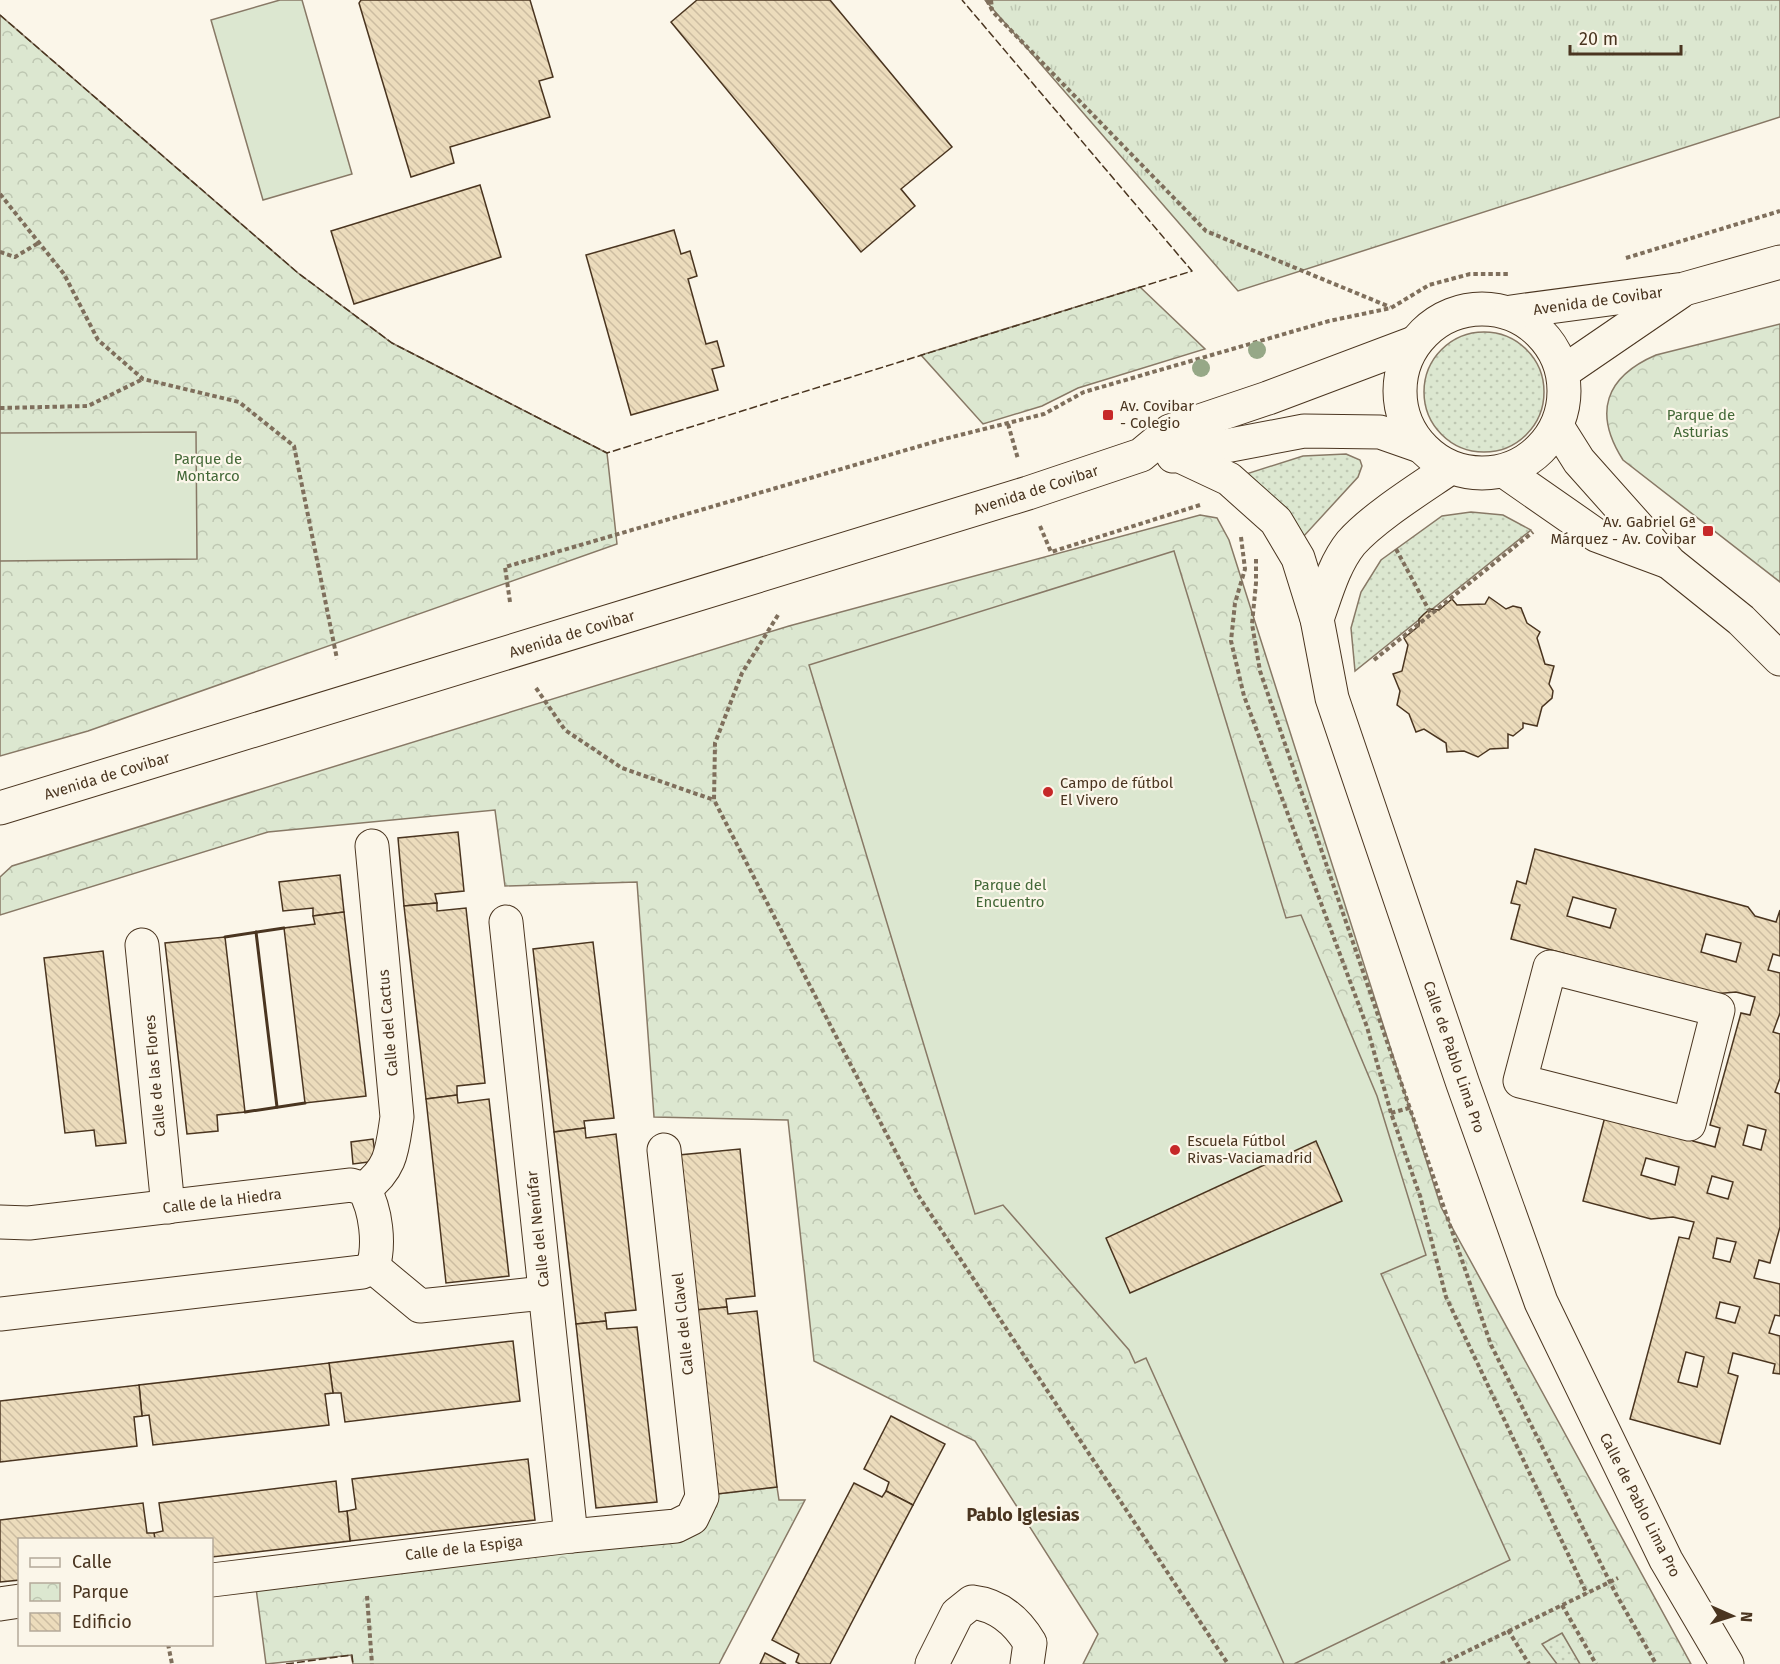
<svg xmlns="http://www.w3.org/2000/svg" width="1780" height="1664" viewBox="0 0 1780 1664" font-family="'Fira Sans',sans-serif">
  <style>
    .grass { fill: url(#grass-tufts); stroke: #887966; stroke-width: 1.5 }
    .park { fill: url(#park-crowns); stroke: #887966; stroke-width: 1.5 }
    .garden { fill: url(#garden-dots); stroke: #887966; stroke-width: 1.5 }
    .pitch { fill: #dce7d0; stroke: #887966; stroke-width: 1.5 }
    .building { fill: url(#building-back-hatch); stroke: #4a3520; stroke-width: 1.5; fill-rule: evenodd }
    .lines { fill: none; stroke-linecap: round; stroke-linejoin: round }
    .minor-casing { stroke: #4a3520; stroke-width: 35 }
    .path { stroke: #7f6f5c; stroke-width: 4; stroke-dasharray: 4.5 3; stroke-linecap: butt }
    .minor { stroke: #fbf6e9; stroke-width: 33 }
    .fence { stroke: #4a3520; stroke-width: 1.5; stroke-dasharray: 8 3; stroke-linecap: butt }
    .wall { stroke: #4a3520; stroke-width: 3 }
    .tree { fill: #96a887 }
    .poi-dot { fill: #c62828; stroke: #fbf6e9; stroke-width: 2 }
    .labels { text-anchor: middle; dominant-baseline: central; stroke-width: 4.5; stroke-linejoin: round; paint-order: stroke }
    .street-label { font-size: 15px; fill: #4a3520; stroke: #fbf6e9 }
    .poi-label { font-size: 15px; fill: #4a3520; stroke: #fbf6e9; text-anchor: start }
    .park-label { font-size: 15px; fill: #436837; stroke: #fbf6e9 }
    .quarter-label { font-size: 18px; font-weight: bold; fill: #4a3520; stroke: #fbf6e9 }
  </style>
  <defs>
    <pattern id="grass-tufts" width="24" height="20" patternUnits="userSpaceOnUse" patternTransform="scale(1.5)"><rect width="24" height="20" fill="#dce7d0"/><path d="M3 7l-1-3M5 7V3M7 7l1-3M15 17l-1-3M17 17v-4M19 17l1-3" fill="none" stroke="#bec7b2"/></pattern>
    <pattern id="park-crowns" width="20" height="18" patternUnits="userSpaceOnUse" patternTransform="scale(1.5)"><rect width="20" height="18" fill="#dce7d0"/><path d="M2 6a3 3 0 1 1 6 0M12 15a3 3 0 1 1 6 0" fill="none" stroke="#bec7b2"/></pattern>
    <pattern id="garden-dots" width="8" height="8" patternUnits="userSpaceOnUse" patternTransform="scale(1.5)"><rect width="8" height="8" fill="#dce7d0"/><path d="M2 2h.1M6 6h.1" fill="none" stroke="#bec7b2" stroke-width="1.8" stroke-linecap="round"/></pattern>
    <pattern id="building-back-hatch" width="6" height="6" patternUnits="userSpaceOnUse" patternTransform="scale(1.5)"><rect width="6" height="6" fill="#ecdcbc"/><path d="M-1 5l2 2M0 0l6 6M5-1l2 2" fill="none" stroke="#ccbda1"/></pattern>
  </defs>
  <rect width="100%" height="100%" fill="#fbf6e9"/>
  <polygon class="grass" points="985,0 1780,0 1780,117 1238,291"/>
  <g class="park">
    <polygon points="0,15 298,273 392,343 607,453 617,544 88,731 0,756"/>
    <polygon points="1140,287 1205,349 1078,388 1042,406 983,424 921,355"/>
    <path d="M1780,324V582L1623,460C1593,413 1605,377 1656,355Z"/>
    <polygon points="1200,515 1217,518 1229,540 1441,1207 1691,1664 1083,1664 1098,1634 975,1441 814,1361 788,1120 654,1117 637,882 505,886 495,810 268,832 0,915 0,877 12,866 789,626"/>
    <polygon points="777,1487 779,1500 805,1500 719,1664 353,1664 351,1655 266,1664 256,1588 679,1535 717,1494"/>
  </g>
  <g class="garden">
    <circle cx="1484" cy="392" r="60"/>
    <polygon points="1346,454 1360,460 1362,466 1358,477 1303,537 1246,474 1303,456"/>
    <polygon points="1471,512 1503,515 1531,530 1355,671 1351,628 1361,592 1381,560 1442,516"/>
    <polygon points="1562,1633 1580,1664 1557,1664 1542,1644"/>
  </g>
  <g class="pitch">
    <polygon points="280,0 302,0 352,174 263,200 211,20"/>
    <polygon points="196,432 197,559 0,561 0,433"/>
    <polygon points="1174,551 1286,918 1301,915 1377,1096 1426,1255 1381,1274 1510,1560 1294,1664 1284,1664 1146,1358 1135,1363 1129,1350 1003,1205 975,1214 809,665"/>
  </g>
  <g class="building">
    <polygon points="361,0 530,0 553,77 539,81 550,117 450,147 454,163 411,177 359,3"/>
    <polygon points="697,0 830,0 952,147 901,189 915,206 861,252 671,22"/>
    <polygon points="480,185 501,257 354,304 331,231"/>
    <polygon points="674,230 681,254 690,251 697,276 688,279 706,344 717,341 724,366 712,369 718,390 631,415 586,255"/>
    <polygon points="1489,597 1506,609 1513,606 1521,608 1527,623 1540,632 1537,638 1545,664 1554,666 1549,684 1553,691 1552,698 1542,707 1537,726 1523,723 1523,728 1513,736 1508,734 1508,748 1490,749 1478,757 1464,751 1447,752 1446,743 1424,729 1416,732 1409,714 1397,705 1400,691 1393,674 1402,671 1408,645 1404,638 1419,626 1419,619 1424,614 1430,609 1439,610 1452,599 1457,605 1485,604"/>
    <polygon points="458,832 464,891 435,894 437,903 404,906 398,838"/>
    <path d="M1535,849L1748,907L1755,916L1776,922L1780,910V956L1773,954L1768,970L1780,973V1013L1773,1032L1780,1034V1078L1775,1092L1780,1094V1227L1770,1263L1759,1260L1754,1278L1780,1284V1316L1775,1315L1769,1333L1780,1336V1374L1773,1373L1775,1364L1733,1353L1728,1373L1738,1376L1720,1444L1630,1419L1679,1237L1689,1239L1694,1222L1673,1217L1651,1219L1583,1201L1607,1109L1687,1133L1693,1141L1715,1147L1720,1128L1710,1125L1741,1013L1750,1015L1755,997L1736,992L1713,994L1511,939L1520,905L1511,903L1517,881L1526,884ZM1573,897L1616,909L1610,928L1567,916ZM1706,934L1741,943L1736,962L1701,952ZM1748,1125L1766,1130L1761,1150L1743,1145ZM1646,1158L1679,1167L1675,1185L1641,1175ZM1712,1176L1733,1182L1728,1199L1707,1193ZM1717,1238L1736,1242L1730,1262L1713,1258ZM1720,1302L1740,1307L1735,1323L1716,1318ZM1686,1352L1704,1357L1697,1387L1678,1382Z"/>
    <polygon points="340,875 344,912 313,916 313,908 283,911 279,882"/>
    <polygon points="437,903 437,911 466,908 485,1083 457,1086 457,1095 426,1099 404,906"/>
    <polygon points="344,912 366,1096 305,1103 284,928 315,924 313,916"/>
    <polygon points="225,937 245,1112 217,1115 218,1131 187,1134 165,943"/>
    <polygon points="593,942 614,1118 584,1121 585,1128 554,1132 533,949"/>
    <polygon points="103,951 126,1143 96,1146 94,1130 65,1133 44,958"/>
    <polygon points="457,1095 458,1103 489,1099 509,1276 446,1283 426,1099"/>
    <polygon points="585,1128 586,1138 616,1134 636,1310 605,1313 606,1321 576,1324 554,1132"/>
    <polygon points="373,1139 376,1161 353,1164 351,1142"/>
    <polygon points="1316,1141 1342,1201 1130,1293 1106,1238"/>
    <polygon points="740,1149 755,1296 726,1299 727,1307 696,1310 679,1155"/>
    <polygon points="727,1307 728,1314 757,1311 777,1487 717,1494 696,1310"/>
    <polygon points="606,1321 607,1329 637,1327 657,1502 596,1508 576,1324"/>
    <polygon points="513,1341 520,1401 345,1422 341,1393 333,1393 329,1363"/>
    <polygon points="329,1363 333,1393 325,1394 329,1425 153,1445 149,1415 142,1416 139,1385"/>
    <polygon points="139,1385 142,1416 134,1417 137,1446 0,1462 0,1401"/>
    <polygon points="891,1416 945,1444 913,1505 886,1491 889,1482 864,1469"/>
    <polygon points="528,1459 535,1520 350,1541 347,1511 356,1509 352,1479"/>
    <polygon points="336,1481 339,1512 347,1511 350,1541 212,1557 212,1540 155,1540 154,1533 163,1531 159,1503"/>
    <polygon points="854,1483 882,1497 886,1491 913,1505 830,1664 800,1664 796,1662 799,1654 772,1640"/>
    <polygon points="143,1503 147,1533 154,1533 155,1540 20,1540 20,1580 0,1582 0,1520"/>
    <polygon points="765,1653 786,1664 760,1664"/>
  </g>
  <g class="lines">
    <g class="minor-casing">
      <g id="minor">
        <circle cx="1482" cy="391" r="82"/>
        <polyline points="1511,312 1684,289 1780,262"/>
        <polyline points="1563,372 1680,292"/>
        <polyline points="1557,426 1579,461 1670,563 1741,620 1780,659"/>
        <polyline points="1173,456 1304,431 1380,432 1420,446"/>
        <polyline points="1180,456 1229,479 1276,521 1298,558 1317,619 1332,698 1463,1084 1541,1302 1666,1560 1727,1664"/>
        <polyline points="1504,471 1596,535 1666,561"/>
        <path d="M1317,619C1326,594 1334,564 1351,543C1374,517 1421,488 1450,468"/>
        <polyline points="0,808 1028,493 1141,455 1170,431 1268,398 1414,343"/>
        <polyline points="506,922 571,1536"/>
        <polyline points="142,945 168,1207"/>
        <polygon points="1550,967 1718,1010 1689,1124 1520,1081"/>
        <path d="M364,1189C392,1168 392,1150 397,1117L372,846"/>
        <path d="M0,1222L29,1223L351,1185L364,1189C376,1210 380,1244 373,1267L362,1272L0,1314"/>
        <polyline points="373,1267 420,1306 544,1293"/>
        <polyline points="212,1580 571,1536 676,1526 692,1518 702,1497 664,1150"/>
        <polyline points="0,1604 20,1601"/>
        <path d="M932,1664L957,1614L972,1602C998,1605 1017,1621 1030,1643L1027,1664"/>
      </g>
    </g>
    <g class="path">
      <polyline points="987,0 993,12 1206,231 1390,307"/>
      <polyline points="991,0 992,9"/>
      <polyline points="0,194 64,274 98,340 143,379 239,402 294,446 337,659"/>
      <polyline points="0,252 15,257 40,242"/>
      <polyline points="1626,258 1780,211"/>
      <polyline points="0,408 88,406 143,379"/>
      <polyline points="1008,424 1018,459"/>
      <polyline points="1040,526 1051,552 1200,505"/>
      <polyline points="1241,537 1245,569 1235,603 1231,641 1244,696 1367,1027 1391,1113 1420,1196 1446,1297 1587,1594"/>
      <polyline points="1396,549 1431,614"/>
      <polyline points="1256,559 1256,583 1252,624 1260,671 1491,1345 1616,1594 1656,1664"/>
      <polyline points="510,602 505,567 944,439 1044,414 1084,392 1329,321 1391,308 1429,285 1470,274 1510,274"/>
      <polyline points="778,615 742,673 715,743 714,800 918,1195 1228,1664"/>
      <polyline points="1374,660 1533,532"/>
      <polyline points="536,688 565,730 622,768 714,800"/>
      <polyline points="1391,1113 1409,1108"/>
      <polyline points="367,1596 372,1664"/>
      <polyline points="1562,1605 1596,1664"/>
      <polyline points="1508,1630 1529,1664"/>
      <polyline points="168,1644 172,1664"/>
      <polyline points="1441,1664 1618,1578"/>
    </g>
    <use href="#minor" class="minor"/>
    <g class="fence">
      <polyline points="0,15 298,273 392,343 607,453 1192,271 962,0"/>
      <polyline points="286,1664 352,1655 353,1664"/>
    </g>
    <g class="wall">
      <polyline points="256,932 277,1107"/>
      <polyline points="225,937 284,928"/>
      <polyline points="245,1112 305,1103"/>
    </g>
  </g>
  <g class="tree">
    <circle cx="1257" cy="350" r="9"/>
    <circle cx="1201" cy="368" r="9"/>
  </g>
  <g class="poi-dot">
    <rect x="1102" y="409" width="12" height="12" rx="3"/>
    <rect x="1702" y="525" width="12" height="12" rx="3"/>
    <circle cx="1048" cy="792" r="6"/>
    <circle cx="1175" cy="1150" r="6"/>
  </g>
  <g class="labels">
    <g class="street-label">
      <text transform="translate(1598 301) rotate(-8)">Avenida de Covibar</text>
      <text transform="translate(1036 490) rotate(-18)">Avenida de Covibar</text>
      <text transform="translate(572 634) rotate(-17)">Avenida de Covibar</text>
      <text transform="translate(107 776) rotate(-17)">Avenida de Covibar</text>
      <text transform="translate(388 1023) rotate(-95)">Calle del Cactus</text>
      <text transform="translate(1454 1057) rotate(71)">Calle de Pablo Lima Pro</text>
      <text transform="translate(155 1076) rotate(-95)">Calle de las Flores</text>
      <text transform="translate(222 1201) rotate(-7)">Calle de la Hiedra</text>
      <text transform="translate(538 1229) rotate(-96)">Calle del Nenúfar</text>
      <text transform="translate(683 1324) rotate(-96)">Calle del Clavel</text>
      <text transform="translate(1640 1505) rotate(63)">Calle de Pablo Lima Pro</text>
      <text transform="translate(464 1548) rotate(-7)">Calle de la Espiga</text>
    </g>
    <g class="poi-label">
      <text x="1120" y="406">Av. Covibar<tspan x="1120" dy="17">- Colegio</tspan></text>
      <text x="1696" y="522" text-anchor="end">Av. Gabriel Gª<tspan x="1696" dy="17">Márquez - Av. Covibar</tspan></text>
      <text x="1060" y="783">Campo de fútbol<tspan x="1060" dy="17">El Vivero</tspan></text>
      <text x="1187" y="1141">Escuela Fútbol<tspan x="1187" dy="17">Rivas-Vaciamadrid</tspan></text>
    </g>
    <g class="park-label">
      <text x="1701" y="415">Parque de<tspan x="1701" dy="17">Asturias</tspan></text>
      <text x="208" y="459">Parque de<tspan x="208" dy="17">Montarco</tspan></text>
      <text x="1010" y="885">Parque del<tspan x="1010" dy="17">Encuentro</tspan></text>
    </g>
    <g class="quarter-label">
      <text x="1023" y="1515">Pablo Iglesias</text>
    </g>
  </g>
  <rect x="18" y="1538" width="195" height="108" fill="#fbf6e9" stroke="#b4a999" stroke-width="1.5"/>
  <rect x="30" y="1558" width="30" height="9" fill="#fbf6e9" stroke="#b4a999" stroke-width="1.5"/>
  <text x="72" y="1568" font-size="18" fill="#4a3520">Calle</text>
  <rect x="30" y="1583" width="30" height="18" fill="url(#park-crowns)" stroke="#b4a999" stroke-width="1.5"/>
  <text x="72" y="1598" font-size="18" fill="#4a3520">Parque</text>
  <rect x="30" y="1613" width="30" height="18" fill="url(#building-back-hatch)" stroke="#b4a999" stroke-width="1.5"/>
  <text x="72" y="1628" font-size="18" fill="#4a3520">Edificio</text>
  <g transform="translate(1732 1616) rotate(93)" stroke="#fbf6e9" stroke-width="4.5" paint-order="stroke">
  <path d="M0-4.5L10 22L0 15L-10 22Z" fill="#4a3520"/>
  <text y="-9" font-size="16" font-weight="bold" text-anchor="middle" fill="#4a3520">N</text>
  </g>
  <path d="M1570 45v9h111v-9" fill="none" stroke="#4a3520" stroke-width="3"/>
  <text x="1579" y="45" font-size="18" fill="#4a3520" stroke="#fbf6e9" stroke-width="4.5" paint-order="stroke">20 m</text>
</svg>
